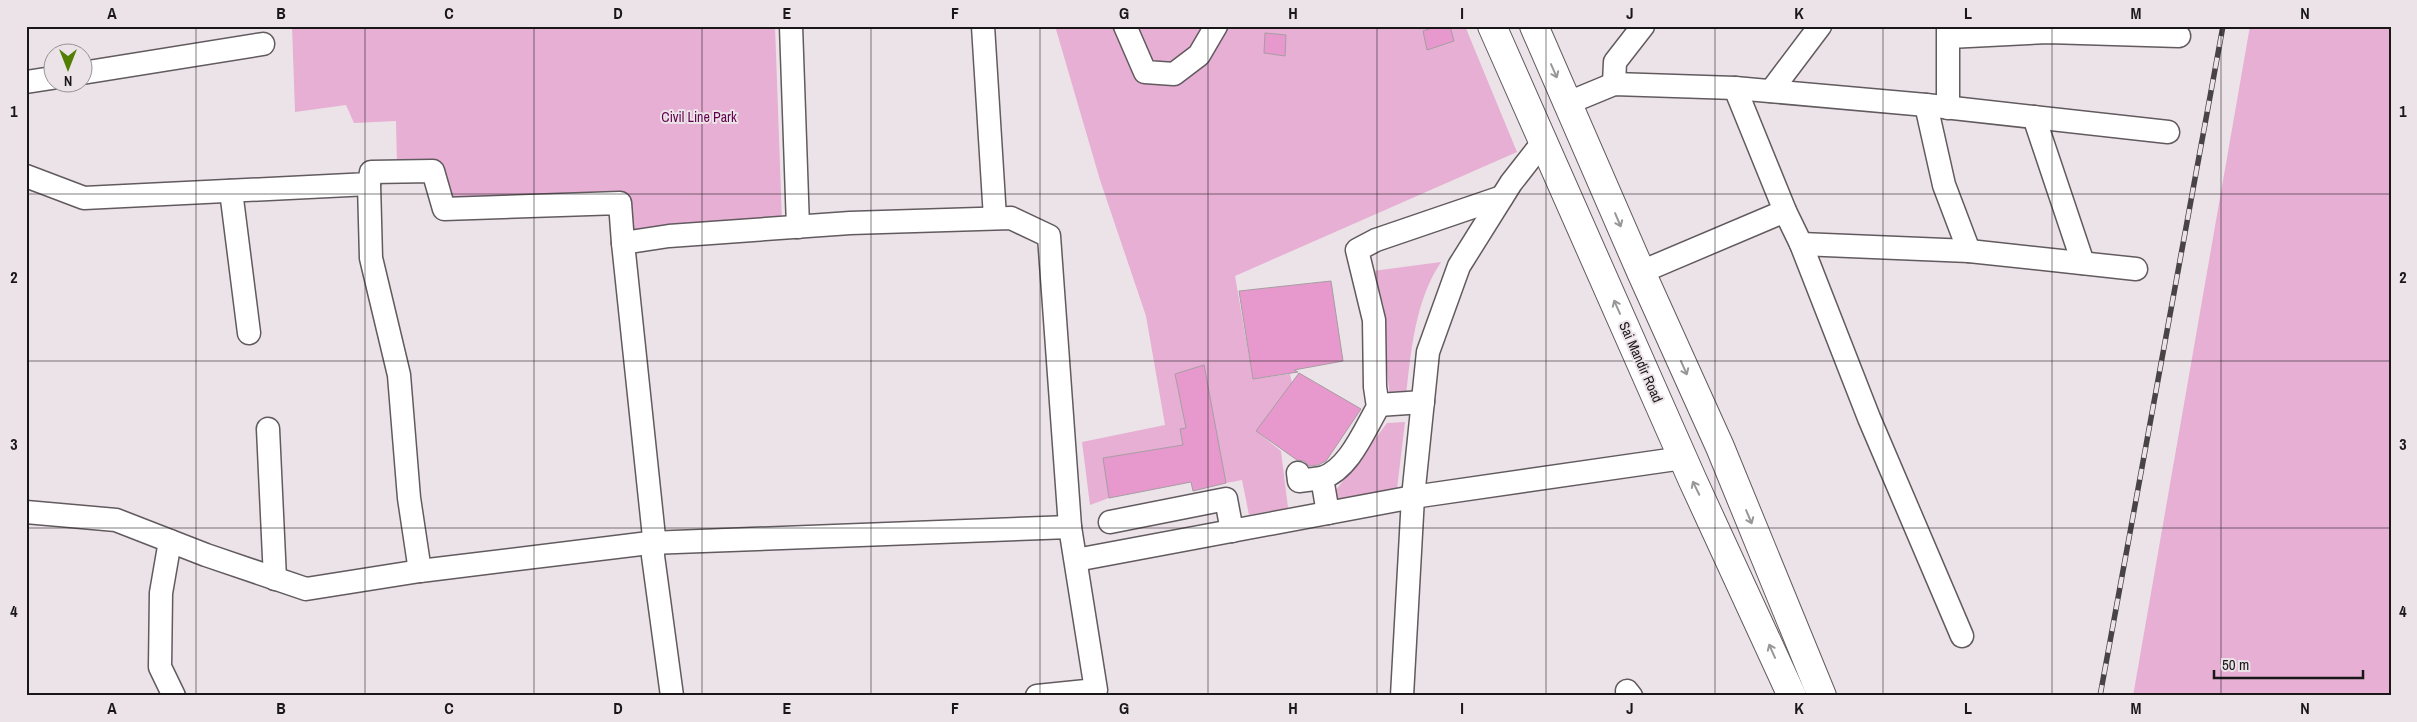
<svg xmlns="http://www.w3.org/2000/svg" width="2417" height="722" viewBox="0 0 2417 722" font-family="'Archivo Narrow',sans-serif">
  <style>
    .green { fill: #e6afd3 }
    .building { fill: #e799cd; stroke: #a59da2 }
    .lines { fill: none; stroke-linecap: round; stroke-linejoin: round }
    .minor-casing { stroke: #615a5e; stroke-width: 25 }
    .trunk-casing { stroke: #615a5e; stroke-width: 30 }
    .minor { stroke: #fff; stroke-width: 22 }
    .trunk { stroke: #fff; stroke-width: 28 }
    .rail-casing { stroke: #484446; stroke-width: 5.5 }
    .rail { stroke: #ece3e8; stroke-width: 4; stroke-dasharray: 11; stroke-linecap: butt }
    .oneway { stroke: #989798 }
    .grid { fill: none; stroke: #1a1719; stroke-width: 1; stroke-opacity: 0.55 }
    .labels { text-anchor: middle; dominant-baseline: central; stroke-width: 4; stroke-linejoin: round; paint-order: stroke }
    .park-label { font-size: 14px; fill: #60004c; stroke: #ece3e8 }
    .street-label { font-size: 14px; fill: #1a1719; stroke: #ece3e8 }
    .neatline { fill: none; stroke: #1a1719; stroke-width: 2 }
    .grid-label { font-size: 16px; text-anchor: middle; font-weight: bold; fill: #1a1719 }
  </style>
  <rect width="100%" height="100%" fill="#ece3e8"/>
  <g class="green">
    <polygon points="292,26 775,26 782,221 629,232 627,201 446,206 434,168 397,167 396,121 354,123 346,105 295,112"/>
    <polygon points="1055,26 1465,26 1517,152 1235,276 1253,379 1290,374 1292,383 1256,431 1281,451 1288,508 1249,515 1242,480 1226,483 1204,366 1175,374 1186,428 1180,429 1183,445 1103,458 1109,498 1090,505 1082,442 1165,425 1146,316 1100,180"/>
    <polygon points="2250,26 2391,26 2391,696 2133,696"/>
    <path d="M1441,262C1415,301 1411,351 1406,396L1390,399L1384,340V307L1373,271Z"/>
    <polygon points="1405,422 1397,489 1335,499 1336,490 1387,423"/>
  </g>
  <g class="building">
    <polygon points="1437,26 1450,26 1454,41 1427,50 1423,31"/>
    <polygon points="1265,33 1286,35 1285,56 1264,53"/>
    <polygon points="1331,281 1343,361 1294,370 1298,372 1253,379 1239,291"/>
    <polygon points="1204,365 1226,483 1193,491 1191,482 1109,498 1103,458 1183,445 1180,429 1186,428 1175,374"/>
    <polygon points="1299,373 1361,409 1326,461 1318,465 1309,466 1304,461 1297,460 1256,431"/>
  </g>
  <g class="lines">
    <g class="minor-casing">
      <g id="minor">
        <polyline points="791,26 798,227"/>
        <polyline points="983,26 995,218"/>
        <polyline points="1125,26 1145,72 1174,74 1199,55 1216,26"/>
        <polyline points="1949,37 2048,32 2179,36"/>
        <polyline points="82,73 263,44"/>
        <polyline points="26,82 52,78"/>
        <polyline points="1614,84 1615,62 1643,26"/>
        <polyline points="1735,88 1785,211 1801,244 1869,418 1962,636"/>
        <polyline points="1771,91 1820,26"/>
        <polyline points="1568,103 1614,84 1735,88 1926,105 2168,132"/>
        <polyline points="1926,105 1944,185 1969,251"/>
        <polyline points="1948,108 1948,26"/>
        <polyline points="2034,117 2083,263"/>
        <polyline points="26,176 84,198 369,184 371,172 433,171 444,209 620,203 623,243"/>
        <polyline points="369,184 371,258 399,375 409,498 420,571"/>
        <polyline points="231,191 249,333"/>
        <polyline points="1801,244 1969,251 2136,269"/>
        <polyline points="1641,272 1785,211"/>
        <polyline points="1378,405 1423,402"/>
        <polyline points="268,429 275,579"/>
        <polyline points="1298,473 1299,481 1322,478"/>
        <polyline points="26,512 116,520 206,555 306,589 420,571 649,543 1070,527"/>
        <path d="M1328,513L1322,478C1349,469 1364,431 1378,407L1375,387L1374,320L1357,250L1376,240L1502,197"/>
        <polyline points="1110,522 1226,499 1232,531"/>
        <polyline points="170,541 161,593 160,667 174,696"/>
        <polyline points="1076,560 1413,497 1683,458"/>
        <polyline points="1627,691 1631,696"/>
        <polyline points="672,696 653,556 654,537 623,243 669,236 850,223 1011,218 1049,236 1070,527 1096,690 1037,696"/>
        <polyline points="1402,696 1413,497 1428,352 1459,266 1511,183 1543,142"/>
      </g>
    </g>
    <g class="trunk-casing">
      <g id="trunk">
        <polyline points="1492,26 1693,481 1792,696"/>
        <polyline points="1534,26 1641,272 1720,447 1822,696"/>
      </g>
    </g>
    <use href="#minor" class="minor"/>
    <use href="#trunk" class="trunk"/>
    <g class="rail-casing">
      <polyline id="rail" points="2100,696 2223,26"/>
    </g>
    <use href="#rail" class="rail"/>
  </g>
  <defs><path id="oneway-shaft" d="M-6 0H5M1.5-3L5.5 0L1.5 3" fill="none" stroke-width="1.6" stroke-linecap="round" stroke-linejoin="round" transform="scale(1.25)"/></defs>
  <g class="oneway">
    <use href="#oneway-shaft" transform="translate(1554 71) rotate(66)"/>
    <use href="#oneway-shaft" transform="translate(1618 220) rotate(67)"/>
    <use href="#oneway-shaft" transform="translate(1617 307) rotate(-114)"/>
    <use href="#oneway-shaft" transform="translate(1684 368) rotate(66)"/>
    <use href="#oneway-shaft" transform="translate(1696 488) rotate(-116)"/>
    <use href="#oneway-shaft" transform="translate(1749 517) rotate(67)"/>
    <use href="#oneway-shaft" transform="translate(1772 651) rotate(-114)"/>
  </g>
  <path class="grid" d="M196,26V696M365,26V696M534,26V696M702,26V696M871,26V696M1040,26V696M1208,26V696M1377,26V696M1546,26V696M1715,26V696M1883,26V696M2052,26V696M2221,26V696M26,194H2391M26,361H2391M26,528H2391"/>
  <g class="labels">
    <g class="park-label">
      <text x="699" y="117">Civil Line Park</text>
    </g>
    <g class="street-label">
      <text transform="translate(1641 362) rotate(66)">Sai Mandir Road</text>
    </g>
  </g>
  <rect width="2417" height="722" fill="none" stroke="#ece3e8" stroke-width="55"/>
  <g transform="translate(68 68) rotate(180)"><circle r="24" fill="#ece3e8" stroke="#989195"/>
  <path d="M0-4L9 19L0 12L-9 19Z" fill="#527e03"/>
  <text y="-8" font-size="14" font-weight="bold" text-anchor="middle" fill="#1a1719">N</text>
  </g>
  <path d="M2214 670v8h149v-8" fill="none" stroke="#1a1719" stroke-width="2.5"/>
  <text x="2222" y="670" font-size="15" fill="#1a1719" stroke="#ece3e8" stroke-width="4" paint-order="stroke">50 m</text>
  <rect x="28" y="28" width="2362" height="666" class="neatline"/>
  <g class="grid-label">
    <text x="112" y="19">A</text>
    <text x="281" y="19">B</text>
    <text x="449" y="19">C</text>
    <text x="618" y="19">D</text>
    <text x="787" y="19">E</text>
    <text x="955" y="19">F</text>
    <text x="1124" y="19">G</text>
    <text x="1293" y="19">H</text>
    <text x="1462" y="19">I</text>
    <text x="1630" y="19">J</text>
    <text x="1799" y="19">K</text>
    <text x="1968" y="19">L</text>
    <text x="2136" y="19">M</text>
    <text x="2305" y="19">N</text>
    <text x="14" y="117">1</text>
    <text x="2403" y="117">1</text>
    <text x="14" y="283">2</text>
    <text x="2403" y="283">2</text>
    <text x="14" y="450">3</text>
    <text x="2403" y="450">3</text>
    <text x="14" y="617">4</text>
    <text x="2403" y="617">4</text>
    <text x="112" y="714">A</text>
    <text x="281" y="714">B</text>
    <text x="449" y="714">C</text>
    <text x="618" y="714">D</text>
    <text x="787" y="714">E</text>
    <text x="955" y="714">F</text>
    <text x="1124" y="714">G</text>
    <text x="1293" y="714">H</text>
    <text x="1462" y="714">I</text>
    <text x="1630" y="714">J</text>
    <text x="1799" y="714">K</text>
    <text x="1968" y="714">L</text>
    <text x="2136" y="714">M</text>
    <text x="2305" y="714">N</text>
  </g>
</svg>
